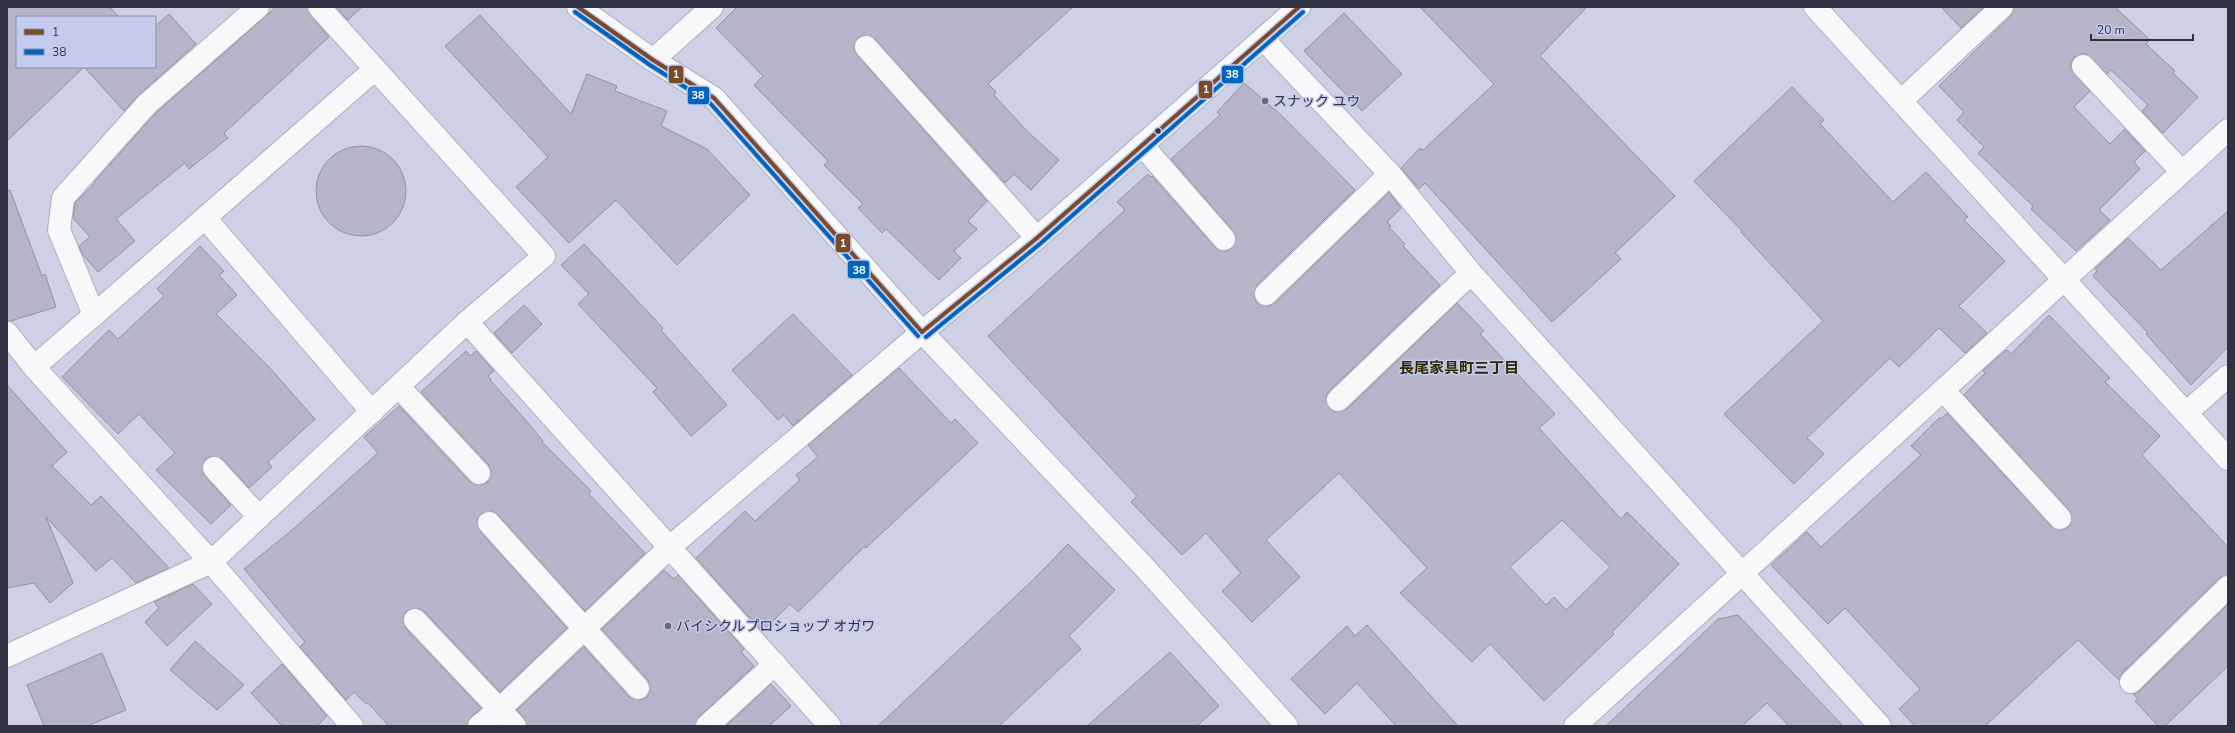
<svg xmlns="http://www.w3.org/2000/svg" width="2235" height="733" viewBox="0 0 2235 733" font-family="'Nunito Sans','Noto Sans JP',sans-serif">
  <style>
    .building { fill: #b5b4c8; stroke: #9392a1; fill-rule: evenodd }
    .lines { fill: none; stroke-linecap: round; stroke-linejoin: round }
    .minor-casing { stroke: #adb0c0; stroke-width: 24 }
    .minor { stroke: #f8f8fb; stroke-width: 22 }
    .bus-1-casing { stroke: #c4cbef; stroke-width: 7 }
    .bus-2-casing { stroke: #c4cbef; stroke-width: 7 }
    .bus-1 { stroke: #7a4b2a; stroke-width: 4 }
    .bus-2 { stroke: #0065bd; stroke-width: 4 }
    .poi-dot { fill: #676a7a; stroke: #c4cbef; stroke-width: 1.5 }
    .bus-dot { fill: #303341; stroke: #c4cbef; stroke-width: 1.5 }
    .labels { text-anchor: middle; dominant-baseline: central; stroke-width: 3; stroke-linejoin: round; paint-order: stroke }
    .poi-label { font-size: 14px; fill: #303341; stroke: #c4cbef; text-anchor: start }
    .neighbourhood-label { font-size: 15px; font-weight: bold; fill: #322900; stroke: #c4cbef }
    .line-badge { stroke: #c4cbef; stroke-width: 1.5 }
    .badge-label { font-size: 11px; text-anchor: middle; font-weight: bold; fill: #fff }
  </style>
  <rect width="100%" height="100%" fill="#ced1e5"/>
  <g class="building">
    <polygon points="7,7 110,7 119,17 17,17 17,67 84,67 7,141"/>
    <polygon points="276,7 307,7 310,15 329,37 224,133 228,138 189,169 185,163 116,219 135,241 98,272 82,254 79,246 90,237 73,218 75,203 95,183 94,182 156,113"/>
    <polygon points="336,7 362,7 348,20"/>
    <polygon points="737,7 1073,7 988,84 996,92 994,95 1027,131 1059,160 1031,190 1014,174 1005,183 875,39 864,35 857,38 854,49 857,55 987,201 968,221 977,229 954,251 961,258 939,280 886,229 882,233 858,208 863,204 824,165 828,161 754,85 763,76 716,28"/>
    <polygon points="1420,7 1587,7 1540,56 1675,196 1615,253 1621,259 1552,322 1425,183 1419,189 1401,168 1420,148 1423,150 1494,84"/>
    <polygon points="1941,7 1984,7 1961,28"/>
    <polygon points="2014,7 2115,7 2150,40 2146,44 2175,71 2173,73 2198,97 2163,133 2142,111 2148,105 2111,70 2107,74 2087,54 2081,54 2074,57 2071,63 2071,69 2090,91 2074,107 2110,144 2125,129 2145,151 2134,162 2140,169 2099,210 2110,220 2076,251 2031,209 2033,206 1978,153 1984,147 1957,120 1964,112 1939,86 2011,16"/>
    <polygon points="1344,13 1402,74 1362,111 1304,51"/>
    <polygon points="169,14 196,44 139,95 124,111 84,67 155,67 155,26"/>
    <polygon points="480,15 571,114 587,74 617,86 615,91 667,111 661,126 707,149 750,195 677,265 616,200 569,243 516,187 548,157 445,46"/>
    <path d="M1244,83L1281,115L1355,190L1257,285L1254,297L1257,303L1269,306L1275,303L1389,192L1401,208L1387,222L1391,226L1389,227L1405,244L1403,246L1440,285L1329,391L1326,397L1329,408L1335,412L1347,409L1457,303L1484,331L1480,334L1555,414L1539,428L1621,519L1627,512L1679,564L1612,632L1614,634L1544,701L1490,644L1472,662L1400,593L1427,568L1339,473L1266,540L1300,577L1252,622L1222,591L1241,573L1206,533L1182,555L1131,502L1137,496L988,336L1125,210L1117,202L1148,174L1151,177L1152,176L1215,247L1226,251L1232,248L1236,237L1233,231L1171,159L1220,115L1217,112ZM1562,520L1610,567L1566,610L1554,597L1546,605L1510,567Z"/>
    <polygon points="1792,87 1824,120 1820,124 1893,202 1926,172 1968,217 1964,220 2005,261 1959,306 1987,333 1965,353 1939,328 1899,367 1890,358 1807,438 1824,454 1794,484 1724,414 1823,321 1741,232 1742,231 1694,181"/>
    <circle cx="361" cy="191" r="45"/>
    <polygon points="10,190 42,276 45,274 56,307 11,321 7,321 7,191"/>
    <polygon points="2228,211 2228,347 2191,385 2146,334 2148,333 2093,276 2097,271 2095,269 2128,238 2161,270"/>
    <polygon points="584,244 663,328 661,330 727,405 691,436 653,392 657,388 578,304 589,294 561,265"/>
    <polygon points="200,246 224,271 219,275 237,295 216,314 269,367 315,419 268,462 272,467 249,488 223,459 212,456 205,459 202,470 205,476 231,505 211,524 156,470 175,453 139,414 118,434 62,377 109,330 118,339 164,296 157,289"/>
    <polygon points="524,305 542,324 512,353 494,333"/>
    <polygon points="793,314 852,375 793,426 784,415 778,420 732,370"/>
    <polygon points="2049,315 2110,378 2105,382 2160,436 2142,455 2228,547 2228,575 2219,578 2122,673 2119,680 2078,640 1985,726 1915,726 1899,709 1920,689 1845,608 1828,624 1771,565 1807,532 1821,547 1921,455 1911,446 1940,417 1941,419 1947,413 2051,526 2062,530 2069,527 2072,516 2069,510 1964,395 1985,373 1983,371 2005,351 2007,350 2011,354"/>
    <polygon points="466,351 470,356 476,351 494,371 488,376 491,379 490,380 523,417 543,441 542,442 591,491 589,494 645,553 585,611 498,515 492,511 481,514 477,520 480,531 567,628 500,692 424,611 418,608 407,611 403,617 406,629 481,708 471,717 467,726 389,726 368,703 366,704 354,692 346,700 300,647 305,642 244,569 291,531 378,453 364,437 399,406 470,482 481,485 488,482 491,471 488,464 421,392"/>
    <polygon points="899,368 951,423 955,419 978,443 866,548 864,547 798,612 790,604 762,632 696,558 745,511 755,521 800,480 796,475 818,457 808,445"/>
    <polygon points="7,385 67,452 52,466 91,505 101,496 169,568 136,583 112,558 96,571 46,517 73,583 50,603 34,583 7,588"/>
    <polygon points="1068,544 1115,590 1069,636 1081,649 999,726 878,726 1036,577"/>
    <polygon points="663,571 665,571 674,579 678,575 744,649 741,652 754,666 699,717 695,726 527,726 524,718 517,710 584,647 629,697 640,700 647,697 650,691 648,680 602,629"/>
    <polygon points="193,584 212,604 167,646 145,622 159,608 154,602"/>
    <polygon points="2228,604 2228,666 2165,726 2158,726 2135,701 2138,699 2133,694 2140,691"/>
    <polygon points="1738,615 1843,726 1789,726 1767,703 1742,726 1606,726 1718,619"/>
    <polygon points="1367,625 1458,726 1396,726 1357,683 1325,714 1291,679 1347,626 1355,636"/>
    <polygon points="195,641 244,685 217,710 170,670"/>
    <polygon points="1170,652 1219,706 1197,726 1087,726"/>
    <polygon points="102,653 126,710 87,726 44,726 27,685"/>
    <polygon points="282,664 327,716 317,726 282,726 251,693"/>
    <polygon points="771,684 791,706 769,726 726,726"/>
  </g>
  <g class="lines">
    <g class="minor-casing">
      <g id="minor">
        <polyline points="578,7 653,60 714,98 922,332 1146,569 1287,726"/>
        <polyline points="1815,7 2228,459"/>
        <polyline points="1263,39 1390,174 1471,273 1880,726"/>
        <polyline points="866,47 1037,238"/>
        <polyline points="653,60 712,7"/>
        <polyline points="2083,66 2182,172"/>
        <polyline points="1901,101 2002,7"/>
        <polyline points="1142,145 1224,239"/>
        <polyline points="205,218 372,412"/>
        <polyline points="1266,294 1390,174"/>
        <polyline points="94,315 374,70"/>
        <polyline points="467,322 830,726"/>
        <polyline points="7,333 34,367 211,562 352,726"/>
        <polyline points="34,367 94,315 59,230 63,198 147,104 258,7"/>
        <polyline points="399,387 479,473"/>
        <polyline points="1943,390 2060,518"/>
        <polyline points="1338,400 1471,273"/>
        <polyline points="2186,413 2228,376"/>
        <polyline points="214,468 259,517"/>
        <polyline points="489,523 638,688"/>
        <polyline points="415,620 515,726"/>
        <polyline points="7,656 211,562 467,322 544,256 319,7"/>
        <polyline points="2131,682 2228,587"/>
        <polyline points="479,726 500,709 670,547 922,332 1037,238 1299,7"/>
        <polyline points="707,726 775,664"/>
        <polyline points="1575,726 2228,130"/>
      </g>
    </g>
    <use href="#minor" class="minor"/>
    <g class="bus-1-casing">
      <g id="bus-1">
        <polyline points="578,7 653,60 714,98 922,332"/>
        <polyline points="922,332 1037,238 1299,7"/>
      </g>
    </g>
    <g class="bus-2-casing">
      <g id="bus-2">
        <polyline points="575,12 650,65 710,103 918,336"/>
        <polyline points="926,337 1041,243 1303,12"/>
      </g>
    </g>
    <use href="#bus-1" class="bus-1"/>
    <use href="#bus-2" class="bus-2"/>
  </g>
  <g class="poi-dot">
    <circle cx="1265" cy="101" r="4"/>
    <circle cx="668" cy="626" r="4"/>
  </g>
  <circle class="bus-dot" cx="1158" cy="131" r="3.5"/>
  <g class="labels">
    <g class="poi-label">
      <text x="1273" y="101">スナック ユウ</text>
      <text x="676" y="626">バイシクルプロショップ オガワ</text>
    </g>
    <g class="neighbourhood-label">
      <text x="1459" y="368">長尾家具町三丁目</text>
    </g>
  </g>
  <g class="line-badge">
    <rect x="668" y="65" width="16" height="19" rx="4" fill="#7a4b2a"/>
    <rect x="1221" y="65" width="23" height="19" rx="4" fill="#0065bd"/>
    <rect x="1198" y="80" width="15" height="19" rx="4" fill="#7a4b2a"/>
    <rect x="687" y="86" width="23" height="19" rx="4" fill="#0065bd"/>
    <rect x="835" y="233" width="16" height="20" rx="4" fill="#7a4b2a"/>
    <rect x="847" y="260" width="23" height="19" rx="4" fill="#0065bd"/>
  </g>
  <g class="badge-label">
    <text x="676" y="78">1</text>
    <text x="1232" y="78">38</text>
    <text x="1206" y="93">1</text>
    <text x="698" y="99">38</text>
    <text x="843" y="247">1</text>
    <text x="859" y="274">38</text>
  </g>
  <rect width="2235" height="733" fill="none" stroke="#303341" stroke-width="16"/>
  <rect x="16" y="16" width="140" height="52" fill="#c4cbef" stroke="#898ea9"/>
  <rect x="24" y="29" width="20" height="6" fill="#7a4b2a" stroke="#898ea9"/>
  <text x="52" y="36" font-size="12" fill="#303341">1</text>
  <rect x="24" y="49" width="20" height="6" fill="#0065bd" stroke="#898ea9"/>
  <text x="52" y="56" font-size="12" fill="#303341">38</text>
  <path d="M2091 34v6h102v-6" fill="none" stroke="#303341" stroke-width="2"/>
  <text x="2097" y="34" font-size="12" fill="#303341" stroke="#c4cbef" stroke-width="3" paint-order="stroke">20 m</text>
</svg>
